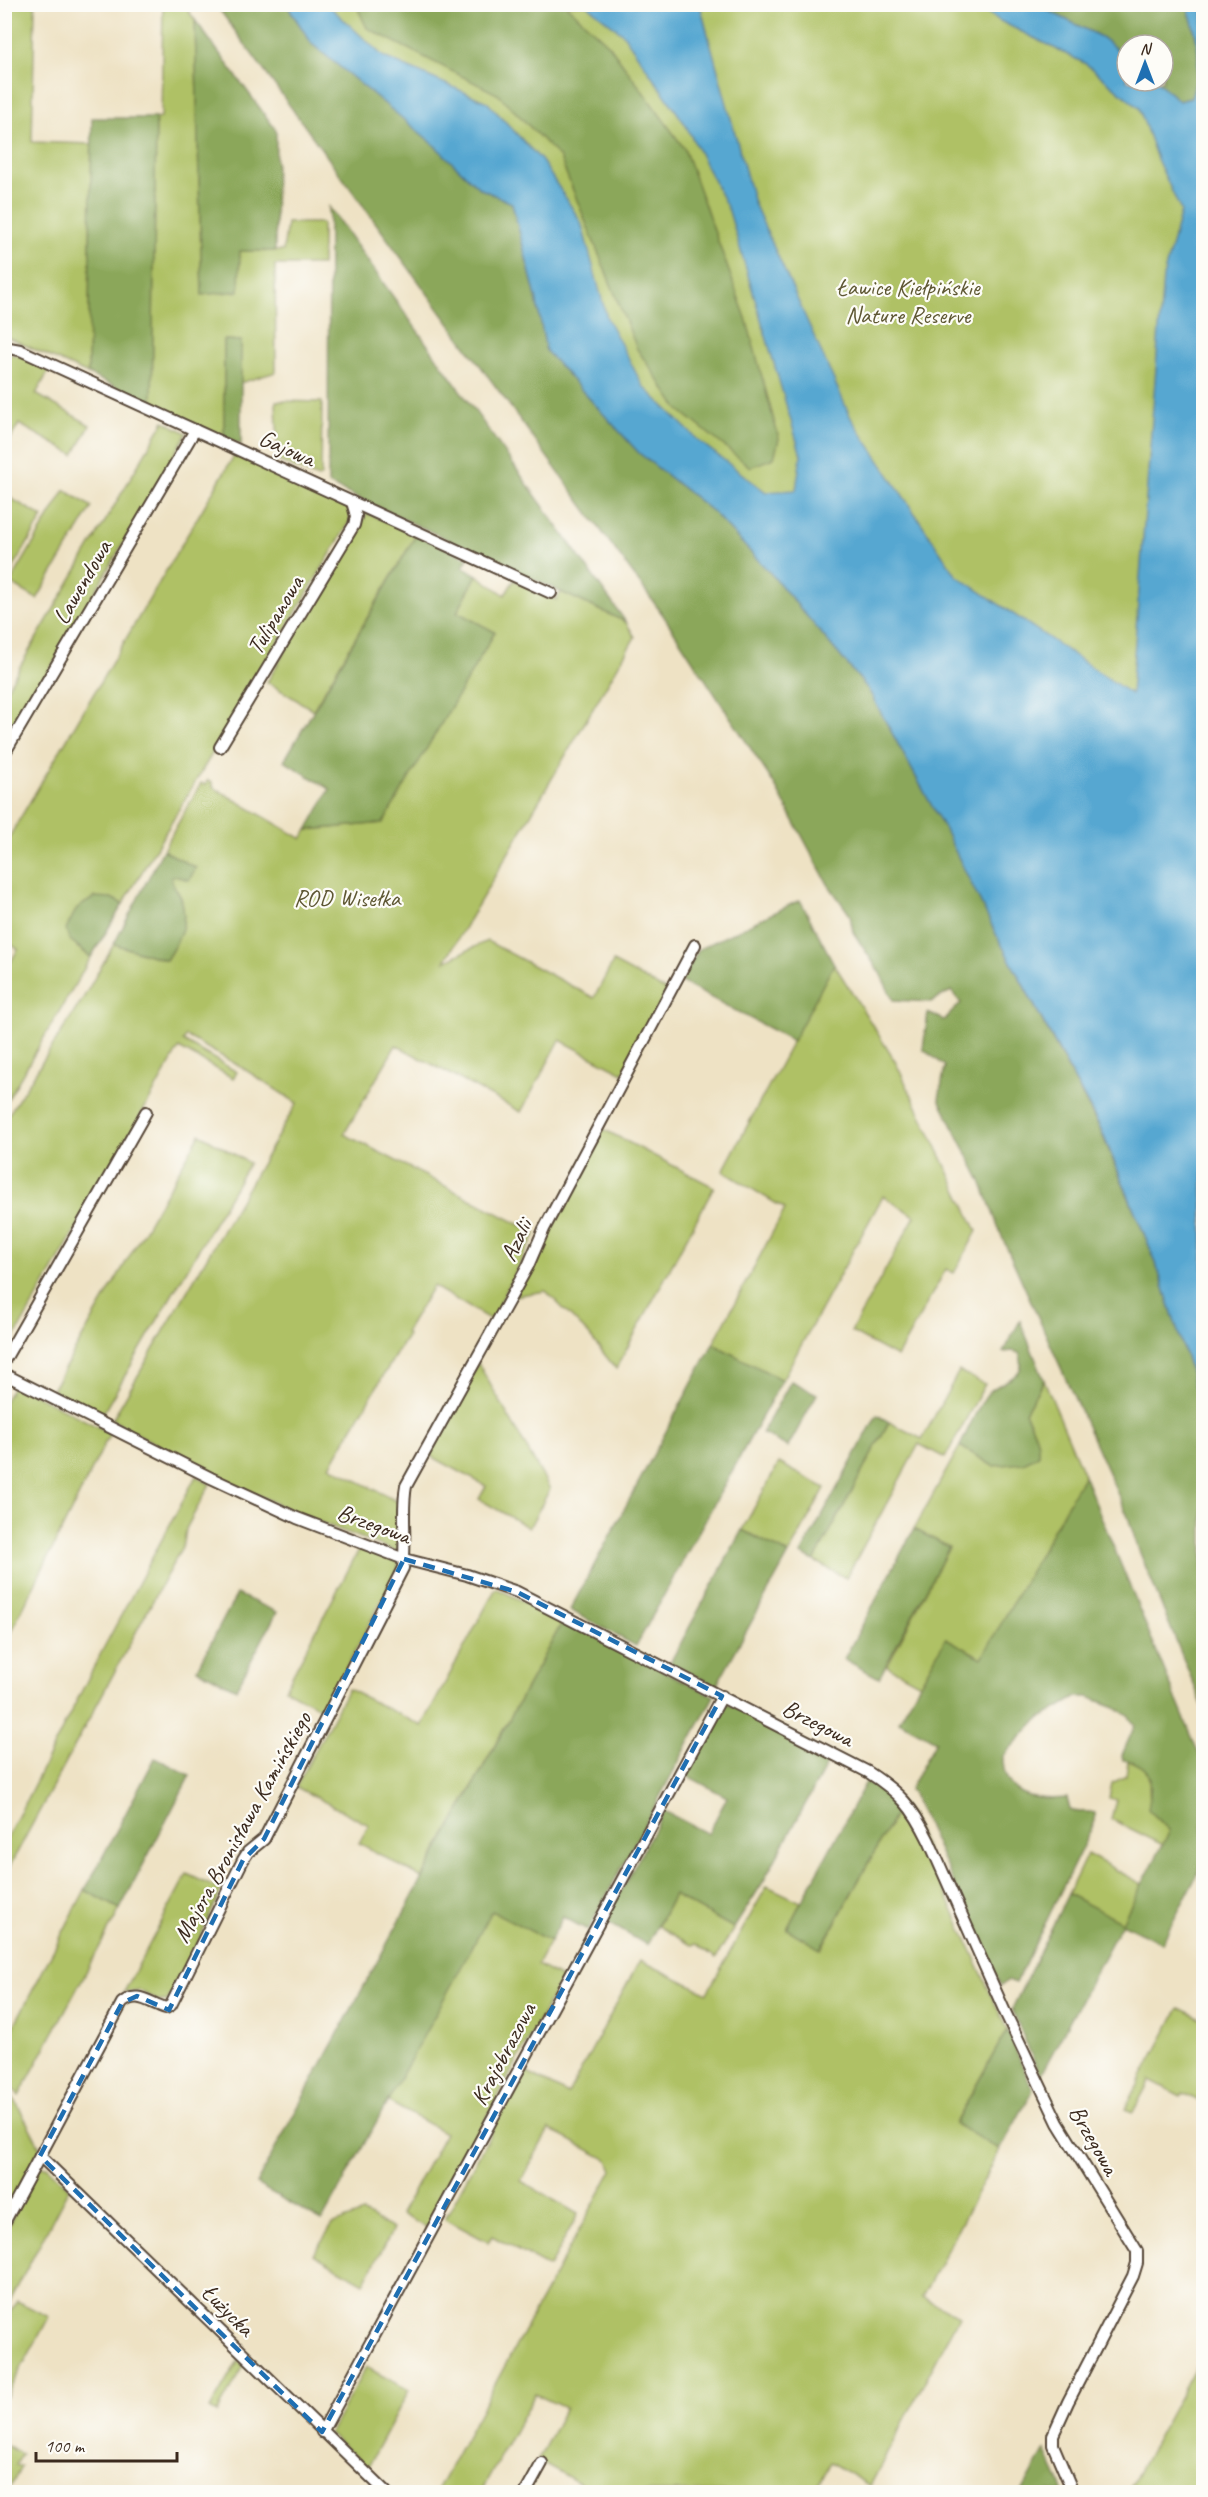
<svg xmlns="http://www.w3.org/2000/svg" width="1208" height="2497" viewBox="0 0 1208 2497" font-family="Caveat,sans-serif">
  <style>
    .green { fill: #afc165; stroke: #757642; stroke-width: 1.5; fill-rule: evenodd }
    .forest { fill: #8ba75a; stroke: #63683c; stroke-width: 1.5 }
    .water { fill: #56a7d1; stroke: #486878; stroke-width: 1.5 }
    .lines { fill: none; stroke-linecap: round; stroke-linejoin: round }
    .street-casing { stroke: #564637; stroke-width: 14 }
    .street { stroke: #fff; stroke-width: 10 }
    .marked { fill: none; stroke: #1f6fb2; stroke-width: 4.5; stroke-dasharray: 12 8; stroke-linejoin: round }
    .labels { text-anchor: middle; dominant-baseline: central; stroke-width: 4.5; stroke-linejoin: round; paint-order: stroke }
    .park-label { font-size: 24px; fill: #5e5733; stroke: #fdfcf7 }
    .street-label { font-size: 24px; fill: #3b2a1e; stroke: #fdfcf7 }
  </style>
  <rect width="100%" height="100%" fill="#fdfcf7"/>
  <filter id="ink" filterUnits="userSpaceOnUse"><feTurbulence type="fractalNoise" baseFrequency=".0167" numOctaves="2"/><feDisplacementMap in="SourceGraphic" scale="12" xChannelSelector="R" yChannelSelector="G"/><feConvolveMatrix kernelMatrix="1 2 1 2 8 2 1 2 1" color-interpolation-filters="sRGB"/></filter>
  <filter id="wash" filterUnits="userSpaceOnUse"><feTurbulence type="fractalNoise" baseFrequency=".008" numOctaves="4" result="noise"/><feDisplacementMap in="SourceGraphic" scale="24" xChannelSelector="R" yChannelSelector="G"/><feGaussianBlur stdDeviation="1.35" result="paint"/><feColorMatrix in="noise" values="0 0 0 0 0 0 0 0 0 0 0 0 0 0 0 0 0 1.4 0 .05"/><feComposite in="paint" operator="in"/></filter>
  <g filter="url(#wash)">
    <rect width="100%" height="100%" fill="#eee2c4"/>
    <g class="green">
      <polygon points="6,5 35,5 32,142 92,144 88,374 5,336"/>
      <polygon points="163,5 184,5 195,20 202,294 239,251 283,251 287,223 322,223 322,265 275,265 276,372 240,383 241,341 224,340 224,438 152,404 156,119 161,118"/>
      <path d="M324,5H1203V1419L1186,1372L1019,985L981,883L597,433L342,78ZM1127,45H1163V81H1127Z"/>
      <polygon points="5,354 26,356 51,367 36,394 90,425 74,455 19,424 5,448"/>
      <polygon points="276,401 322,402 321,476 318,478 278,461"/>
      <polygon points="164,421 187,433 5,747 5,692"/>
      <polygon points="235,454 348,507 351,516 350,521 123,904 111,898 77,947 91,957 4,1106 5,972 18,949 5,941 5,844"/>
      <polygon points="65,490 92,507 37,599 10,583"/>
      <polygon points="5,495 43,517 5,582"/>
      <polygon points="367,513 416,535 313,710 267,682"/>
      <path d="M477,575L505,595L514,580L556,600L561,592L626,622L635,637L445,961L487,941L594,998L613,962L667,991L623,1073L560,1040L521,1112L396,1045L344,1134L536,1233L491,1320L433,1286L405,1333L408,1335L399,1349L330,1466L400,1503L398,1552L301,1515L159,1449L160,1446L112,1420L297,1103L241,1067L186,1036L183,1041L237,1072L233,1078L179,1048L5,1354V1120L82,1000L114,944L166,960C179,940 188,923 181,898C178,891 172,885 171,877L196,868L163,850L201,783L205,785L208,780L212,783L213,787L302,839L307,830L382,823L495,632L457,612Z"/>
      <polygon points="834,964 895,1061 977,1231 954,1273 946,1269 897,1357 851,1332 915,1216 883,1196 782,1380 713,1344 785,1209 723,1171"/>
      <polygon points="603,1129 714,1187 616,1369 589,1335 546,1291 514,1296"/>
      <polygon points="200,1134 249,1163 102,1415 52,1390"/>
      <polygon points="478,1363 550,1489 529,1528 479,1499 486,1486 429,1455"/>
      <polygon points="959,1371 985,1384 945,1458 919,1444 846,1578 814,1561 889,1422 922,1439"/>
      <path d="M1044,1380L1084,1475L982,1659L946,1638L920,1684L887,1666L949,1547L914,1529L960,1446L993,1466L1038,1456C1040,1438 1032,1428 1025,1412Z"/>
      <polygon points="14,1384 110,1433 5,1644 4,1402"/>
      <polygon points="779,1463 825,1488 789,1554 742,1530"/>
      <polygon points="196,1476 210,1484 186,1529 184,1543 5,1875 5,1842 102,1651"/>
      <polygon points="361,1546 398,1560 399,1567 324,1710 285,1689"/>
      <polygon points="496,1588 563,1621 422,1878 359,1843 369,1825 296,1787 348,1689 422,1726"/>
      <path d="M1128,1760L1141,1764C1152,1775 1148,1786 1150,1800C1151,1812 1161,1823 1170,1831L1163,1845L1111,1819L1116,1800L1109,1798L1112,1783L1126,1776Z"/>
      <polygon points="901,1804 910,1814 1007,2030 955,2123 1000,2150 922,2297 959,2316 870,2486 830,2462 814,2492 595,2492 538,2460 565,2408 535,2394 481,2492 436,2492 612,2170 608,2160 549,2129 521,2181 578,2214 549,2267 492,2236 488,2242 445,2219 524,2071 568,2094 640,1960 707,1993 767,1886 801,1902 787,1929 821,1949"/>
      <polygon points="1087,1854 1142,1884 1122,1923 1068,1894"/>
      <polygon points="187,1874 221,1890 184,1975 167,2001 158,2001 139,1990 124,1992"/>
      <polygon points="85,1890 120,1909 19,2096 5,2078 5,2043"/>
      <polygon points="674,1895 734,1928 716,1958 696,1944 691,1945 658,1926"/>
      <polygon points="492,1910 550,1941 537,1965 562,1978 427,2228 401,2214 445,2133 387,2101"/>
      <polygon points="1179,2008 1203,2019 1203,2103 1183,2093 1181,2096 1150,2080 1133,2112 1125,2109"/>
      <polygon points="5,2086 16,2102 41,2149 5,2217"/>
      <polygon points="38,2167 47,2167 69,2188 5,2311 5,2232"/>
      <polygon points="363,2213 393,2229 364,2283 313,2254 333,2224"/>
      <polygon points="17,2301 49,2317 5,2398 5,2323"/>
      <polygon points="1203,2353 1203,2492 1128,2492"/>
      <polygon points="238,2361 244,2366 217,2413 210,2409"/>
      <polygon points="366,2367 409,2390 368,2467 329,2434"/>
      <polygon points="4,2445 22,2454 16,2465 21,2467 8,2492 5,2492"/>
    </g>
    <g class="forest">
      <polygon points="216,5 287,5 312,44 430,141 479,188 512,203 536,297 546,351 639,453 713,512 774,577 868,689 945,830 997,936 1099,1127 1155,1260 1188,1363 1203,1420 1203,1707 1138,1548 1128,1517 1002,1237 981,1181 939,1099 945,1066 923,1049 928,1013 944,1020 961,1003 951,991 931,1002 893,1000 880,973 853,932 850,915 828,884 774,784 663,615"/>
      <polygon points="356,5 566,5 609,45 684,148 746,318 779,439 774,458 750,467 678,409 637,349 560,158 499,95 367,28"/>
      <path d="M1037,5H1187C1199,40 1203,62 1191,98L1179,101L1157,81H1163V45H1127V57L1101,37Z"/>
      <polygon points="195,20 276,130 275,251 240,251 239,291 202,295"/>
      <polygon points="92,118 156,118 152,404 88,374"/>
      <polygon points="329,207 626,622 328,484"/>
      <polygon points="224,340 241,341 241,445 224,438"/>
      <polygon points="416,535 468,558 463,567 477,575 457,612 495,632 383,823 307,830 330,789 284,761"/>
      <path d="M163,850L196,868L189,880L175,876L171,877C172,885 178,891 181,898C189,925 179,939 166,960L114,944Z"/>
      <polygon points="95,897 111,898 123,904 91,957 69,939 66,929 77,908"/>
      <polygon points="800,900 834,964 793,1041 681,982 699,949"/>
      <path d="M1020,1321L1044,1380L1025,1412C1032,1428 1040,1438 1038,1456L1023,1463L993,1466L960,1446C966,1434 980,1401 989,1392C1001,1380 1030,1378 1019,1353L1013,1351L1003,1352Z"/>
      <polygon points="713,1344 782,1380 636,1646 570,1610"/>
      <polygon points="791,1381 817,1394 788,1447 762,1433"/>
      <polygon points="877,1415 889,1422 814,1561 801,1554"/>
      <path d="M1084,1475L1203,1764V1863L1162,1943L1122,1923L1040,2076L1012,2009L1068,1894L1122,1922L1170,1831L1148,1809C1153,1782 1154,1764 1123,1760L1122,1755L1135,1725L1129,1717L1115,1707L1088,1697H1077L1036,1721L1003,1756C1002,1797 1033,1801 1067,1798L1070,1810C1079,1814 1084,1810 1095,1813V1821L1016,1983L1008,1980L1001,1986L912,1792L909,1790L936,1741L899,1721L946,1638L982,1658Z"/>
      <polygon points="914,1529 949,1547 879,1678 844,1659"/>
      <polygon points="742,1530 789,1554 716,1686 670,1663"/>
      <polygon points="237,1594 277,1612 236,1689 197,1669"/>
      <polygon points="563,1621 714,1696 588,1930 563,1917 550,1941 492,1911 322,2221 256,2184"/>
      <polygon points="723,1701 831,1757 763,1882 734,1928 674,1895 647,1945 605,1921 664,1811 708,1834 727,1797 684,1774"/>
      <polygon points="155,1758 190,1775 120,1909 85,1890"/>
      <polygon points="866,1782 891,1796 901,1804 820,1949 787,1929"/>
      <polygon points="1007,2030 1033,2090 1000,2150 955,2124"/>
      <polygon points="1045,2450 1064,2492 1022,2492"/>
    </g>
    <path class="water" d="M655,5L658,7V5H700L754,203L851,418L956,575L1131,694L1163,277L1181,211L1157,159L1139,108L1086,64L1000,21L976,5H1037L1101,37L1127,57V81H1157L1179,101L1191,98C1203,62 1199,40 1187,5H1203V1420L1188,1363L1155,1260L1100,1127L997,936L945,830L868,689L774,577L713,512L639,453L546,351L536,297L512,203L479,188L430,141L312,44L287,5H328L384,57L487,102L542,161L581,222L607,318L643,386L699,441L766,492L796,490L801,455L729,211L685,124L623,34L587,5Z"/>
  </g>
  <g filter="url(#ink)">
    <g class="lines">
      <g class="street-casing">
        <g id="street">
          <polyline points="4,347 20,350 551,593"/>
          <polyline points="220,747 354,525 356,516 352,502"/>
          <polyline points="4,754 195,430"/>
          <polyline points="4,1361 146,1112"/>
          <path d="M4,1374L211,1478L297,1518L404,1559L467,1575L517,1592L868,1772C900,1793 912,1806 929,1841L1005,2012L1058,2123L1137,2251V2263L1133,2276L1068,2402L1053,2435V2445L1073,2492"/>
          <polyline points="40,2156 386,2492"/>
          <path d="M4,2223L122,2003C137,1990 149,2003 166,2008L171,2005L243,1860L248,1852L264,1839L403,1568C407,1541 401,1513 406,1486L528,1266L544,1229L695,945"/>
          <polyline points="322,2432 722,1696"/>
          <polyline points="526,2492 542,2463"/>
        </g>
      </g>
      <use href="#street" class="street"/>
    </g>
  </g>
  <path class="marked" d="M404,1559L517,1592L722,1696L322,2432L40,2156L122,2003L137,1996L169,2010L243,1860L264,1839Z"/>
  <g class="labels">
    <g class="park-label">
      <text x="908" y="287">Ławice Kiełpińskie<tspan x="908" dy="28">Nature Reserve</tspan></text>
      <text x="347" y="898">ROD Wisełka</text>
    </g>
    <g class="street-label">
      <text transform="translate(287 448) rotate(24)">Gajowa</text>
      <text transform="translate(82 582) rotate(-60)">Lawendowa</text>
      <text transform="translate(275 615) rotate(-59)">Tulipanowa</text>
      <text transform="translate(516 1240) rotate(-64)">Azalii</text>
      <text transform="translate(374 1524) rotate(20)">Brzegowa</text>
      <text transform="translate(818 1723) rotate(27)">Brzegowa</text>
      <text transform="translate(242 1827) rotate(-61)">Majora Bronisława Kamińskiego</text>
      <text transform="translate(503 2054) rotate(-62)">Krajobrazowa</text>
      <text transform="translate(1094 2140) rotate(60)">Brzegowa</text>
      <text transform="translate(228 2310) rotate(45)">Łużycka</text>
    </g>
  </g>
  <rect width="1208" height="2497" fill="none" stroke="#fdfcf7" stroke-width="24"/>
  <g transform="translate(1145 63)"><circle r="28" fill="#fdfcf7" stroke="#afa8a0" stroke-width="1.5"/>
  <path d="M0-4.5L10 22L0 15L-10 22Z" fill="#1f6fb2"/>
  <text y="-9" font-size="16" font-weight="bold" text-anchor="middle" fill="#3b2a1e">N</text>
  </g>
  <path d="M36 2452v9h141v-9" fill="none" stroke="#3b2a1e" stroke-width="3"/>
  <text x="45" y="2452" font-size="18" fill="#3b2a1e" stroke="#fdfcf7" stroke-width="4.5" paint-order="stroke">100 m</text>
</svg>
